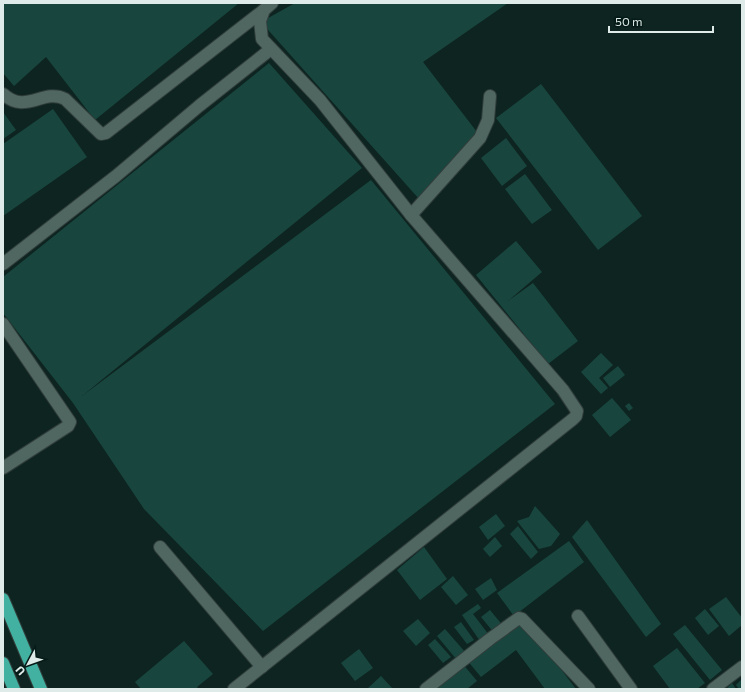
<svg xmlns="http://www.w3.org/2000/svg" width="745" height="692" viewBox="0 0 745 692" font-family="Commissioner,sans-serif">
  <style>
    .building { fill: #18463f }
    .lines { fill: none; stroke-linecap: round; stroke-linejoin: round }
    .minor-casing { stroke: #313e3b; stroke-width: 14 }
    .highway-casing { stroke: #313e3b; stroke-width: 14 }
    .minor { stroke: #4f6661; stroke-width: 12 }
    .highway { stroke: #43b1a1; stroke-width: 12 }
  </style>
  <rect width="100%" height="100%" fill="#0e2420"/>
  <g class="building">
    <polygon points="3,3 239,3 95,120 46,57 14,86 3,73"/>
    <polygon points="295,3 508,3 423,62 477,132 420,200 261,22"/>
    <polygon points="269,63 362,168 82,396 371,180 555,404 263,631 144,509 73,403 3,313 3,277"/>
    <polygon points="541,84 642,216 598,250 496,118"/>
    <polygon points="53,109 87,157 3,216 3,144"/>
    <polygon points="3,112 16,130 3,139"/>
    <polygon points="506,138 527,166 502,186 481,158"/>
    <polygon points="525,174 552,210 532,224 505,189"/>
    <polygon points="516,241 542,272 508,301 533,283 578,341 548,364 476,275"/>
    <polygon points="601,353 613,365 599,378 608,388 601,394 581,372"/>
    <polygon points="618,366 625,375 610,387 603,378"/>
    <polygon points="612,398 631,420 610,437 592,415"/>
    <polygon points="629,403 633,408 629,411 625,406"/>
    <polygon points="535,506 560,534 551,546 539,549 517,521 529,517"/>
    <polygon points="496,514 505,526 488,540 479,527"/>
    <polygon points="587,520 661,624 646,637 572,537"/>
    <polygon points="518,526 538,552 531,559 510,534"/>
    <polygon points="495,537 502,546 490,557 483,549"/>
    <polygon points="569,541 584,562 514,616 497,593"/>
    <polygon points="424,547 447,579 420,600 397,570"/>
    <polygon points="453,576 468,595 456,605 441,587"/>
    <polygon points="491,578 497,590 483,600 475,589"/>
    <polygon points="726,597 742,618 742,625 729,636 709,609"/>
    <polygon points="478,604 481,608 473,614 489,635 480,641 462,615"/>
    <polygon points="705,609 719,626 708,635 695,618"/>
    <polygon points="490,610 504,627 495,634 481,617"/>
    <polygon points="418,619 430,633 416,646 403,631"/>
    <polygon points="516,621 531,638 535,635 576,689 545,689 516,650 481,677 466,659"/>
    <polygon points="461,622 474,640 467,644 454,627"/>
    <polygon points="685,625 722,670 710,680 673,634"/>
    <polygon points="445,629 466,653 457,660 437,636"/>
    <polygon points="435,639 451,657 443,663 428,645"/>
    <polygon points="184,641 213,674 197,687 199,689 141,689 135,682"/>
    <polygon points="677,648 705,683 697,689 670,689 653,666"/>
    <polygon points="359,649 373,668 355,681 341,663"/>
    <polygon points="462,663 477,681 467,689 431,689"/>
    <polygon points="381,676 393,689 367,689"/>
    <polygon points="742,679 742,689 739,689 736,685"/>
    <polygon points="732,683 736,689 726,689"/>
  </g>
  <g class="lines">
    <g class="minor-casing">
      <g id="minor">
        <path d="M3,94C26,115 43,88 65,99L101,134L106,133L264,10"/>
        <polyline points="411,215 480,138 488,120 490,96"/>
        <polyline points="3,264 116,176 199,106 271,49"/>
        <polyline points="3,324 70,422 68,426 3,468"/>
        <polyline points="160,547 262,667"/>
        <polyline points="578,616 631,689"/>
        <polyline points="234,689 573,419 576,416 577,411 563,390 411,215 320,100 262,39 260,21 264,10 272,3"/>
        <polyline points="426,689 490,639 519,618 522,619 589,689"/>
        <polyline points="713,689 742,667"/>
      </g>
    </g>
    <g class="highway-casing">
      <g id="highway">
        <polyline points="3,599 41,689"/>
        <polyline points="3,663 14,689"/>
      </g>
    </g>
    <use href="#minor" class="minor"/>
    <use href="#highway" class="highway"/>
  </g>
  <rect width="745" height="692" fill="none" stroke="#deebe8" stroke-width="8"/>
  <g transform="translate(28 664) rotate(229)" stroke="#051b17" stroke-width="3" paint-order="stroke">
  <path d="M0-3L7 15L0 10L-7 15Z" fill="#deebe8"/>
  <text y="-6" font-size="11" font-weight="bold" text-anchor="middle" fill="#deebe8">U</text>
  </g>
  <path d="M609 26v6h104v-6" fill="none" stroke="#deebe8" stroke-width="2"/>
  <text x="615" y="26" font-size="12" fill="#deebe8" stroke="#051b17" stroke-width="3" paint-order="stroke">50 m</text>
</svg>
